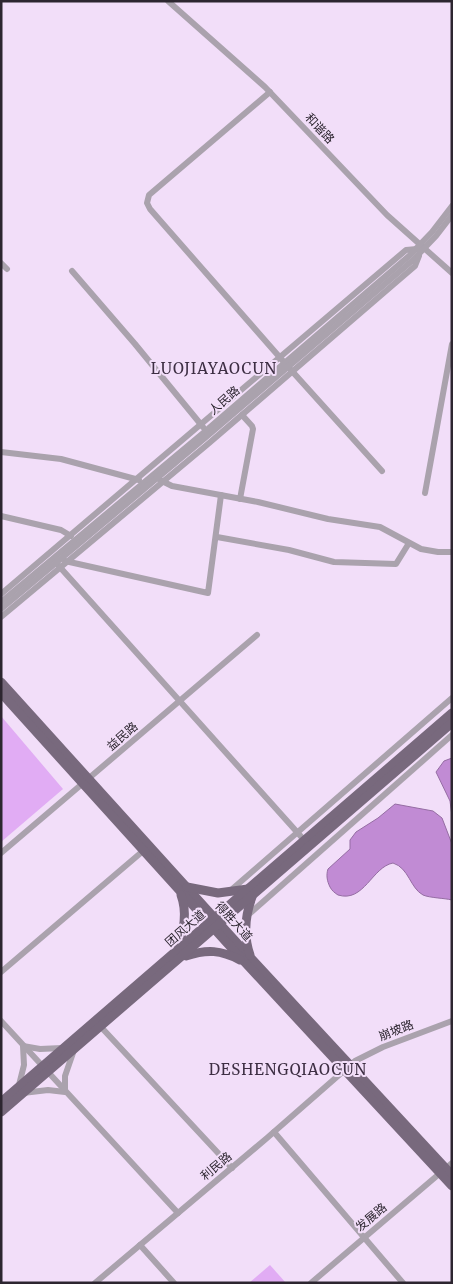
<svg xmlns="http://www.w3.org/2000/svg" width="453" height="1284" viewBox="0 0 453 1284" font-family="Merriweather,'Noto Sans SC',serif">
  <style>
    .green { fill: #e1acf4 }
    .water { fill: #c18bd4; stroke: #956da3 }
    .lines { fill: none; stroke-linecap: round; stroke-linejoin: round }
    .minor { stroke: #aaa2ad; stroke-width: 6 }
    .major { stroke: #78697d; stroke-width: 9 }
    .labels { text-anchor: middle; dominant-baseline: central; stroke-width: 4; stroke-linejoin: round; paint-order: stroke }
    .street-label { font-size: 12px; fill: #2d2630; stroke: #f2def9 }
    .quarter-label { font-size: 15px; letter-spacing: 1px; fill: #3d2e43; stroke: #f2def9 }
  </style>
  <rect width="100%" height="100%" fill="#f2def9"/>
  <g class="green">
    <polygon points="1,716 63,789 1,842"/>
    <polygon points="270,1265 286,1283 249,1283"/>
  </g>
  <g class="water">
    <polygon points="452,758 452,816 450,801 436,772 444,761"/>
    <path d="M395,804L433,811L442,818L452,844V900C444,898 430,898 423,895C410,888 409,868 393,863C372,867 364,903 338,895C335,893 332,891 330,887C327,881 326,875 328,869L350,849V840L356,832L378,818Z"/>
  </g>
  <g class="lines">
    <g class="minor">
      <polyline points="168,1 265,87 387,215 452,273"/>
      <polyline points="270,92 149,195 147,203 150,209 283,361"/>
      <polyline points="1,263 7,269"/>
      <polyline points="72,271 135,344 203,427"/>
      <polyline points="291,370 382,471"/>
      <polyline points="1,452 61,459 139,480"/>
      <polyline points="160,480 172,486 258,502 328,519 380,527 421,549 438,552 452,552"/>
      <polyline points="425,493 452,344"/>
      <polyline points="240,499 253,429 252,426 242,415"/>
      <polyline points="1,516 61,530 71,536"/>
      <polyline points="217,537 289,550 334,562 396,564 409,543"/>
      <polyline points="65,561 208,593 221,495"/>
      <polyline points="58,565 305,841"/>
      <polyline points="1,594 406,250 417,249"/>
      <polyline points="1,602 202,434 409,256 432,232 452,206"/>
      <polyline points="1,609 205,438 413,260 436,236 452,215"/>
      <polyline points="1,617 208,444 394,284 415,266 419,256"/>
      <polyline points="1,853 257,635"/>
      <polyline points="230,891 452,698"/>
      <polyline points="248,915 452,735"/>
      <polyline points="1,972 143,851"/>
      <polyline points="1,1021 178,1213"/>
      <polyline points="101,1027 232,1168"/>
      <polyline points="19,1085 24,1065 23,1046 40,1049 62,1048"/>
      <polyline points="23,1093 48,1090 65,1092 65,1076 74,1050"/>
      <polyline points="274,1132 403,1283"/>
      <polyline points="140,1245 174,1283"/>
      <polyline points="95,1283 267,1138 355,1061 383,1047 452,1021"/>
      <polyline points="311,1283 452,1163"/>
    </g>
    <g class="major">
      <polyline points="1,682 248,955 452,1175"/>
      <polyline points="1,693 227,943 452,1186"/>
      <polyline points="187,887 218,893 248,889"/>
      <path d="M178,950C183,931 188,914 181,895"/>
      <path d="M250,955C243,935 245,916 252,897"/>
      <path d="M186,956C207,949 221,950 240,960"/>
      <polyline points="1,1102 452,713"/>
      <polyline points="1,1112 452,723"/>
    </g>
  </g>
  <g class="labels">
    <g class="street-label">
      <text transform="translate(320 128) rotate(47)">和谐路</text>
      <text transform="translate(224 400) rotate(-41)">人民路</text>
      <text transform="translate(122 736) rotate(-41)">益民路</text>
      <text transform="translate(234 921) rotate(48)">得胜大道</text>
      <text transform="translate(185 928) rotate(-41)">团风大道</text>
      <text transform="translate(396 1030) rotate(-21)">崩坡路</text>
      <text transform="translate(216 1166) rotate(-40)">利民路</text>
      <text transform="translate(371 1217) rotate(-40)">发展路</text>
    </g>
    <g class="quarter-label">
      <text x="214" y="368">LUOJIAYAOCUN</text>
      <text x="288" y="1069">DESHENGQIAOCUN</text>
    </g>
  </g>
  <rect width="453" height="1284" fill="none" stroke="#2d2630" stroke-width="5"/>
</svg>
